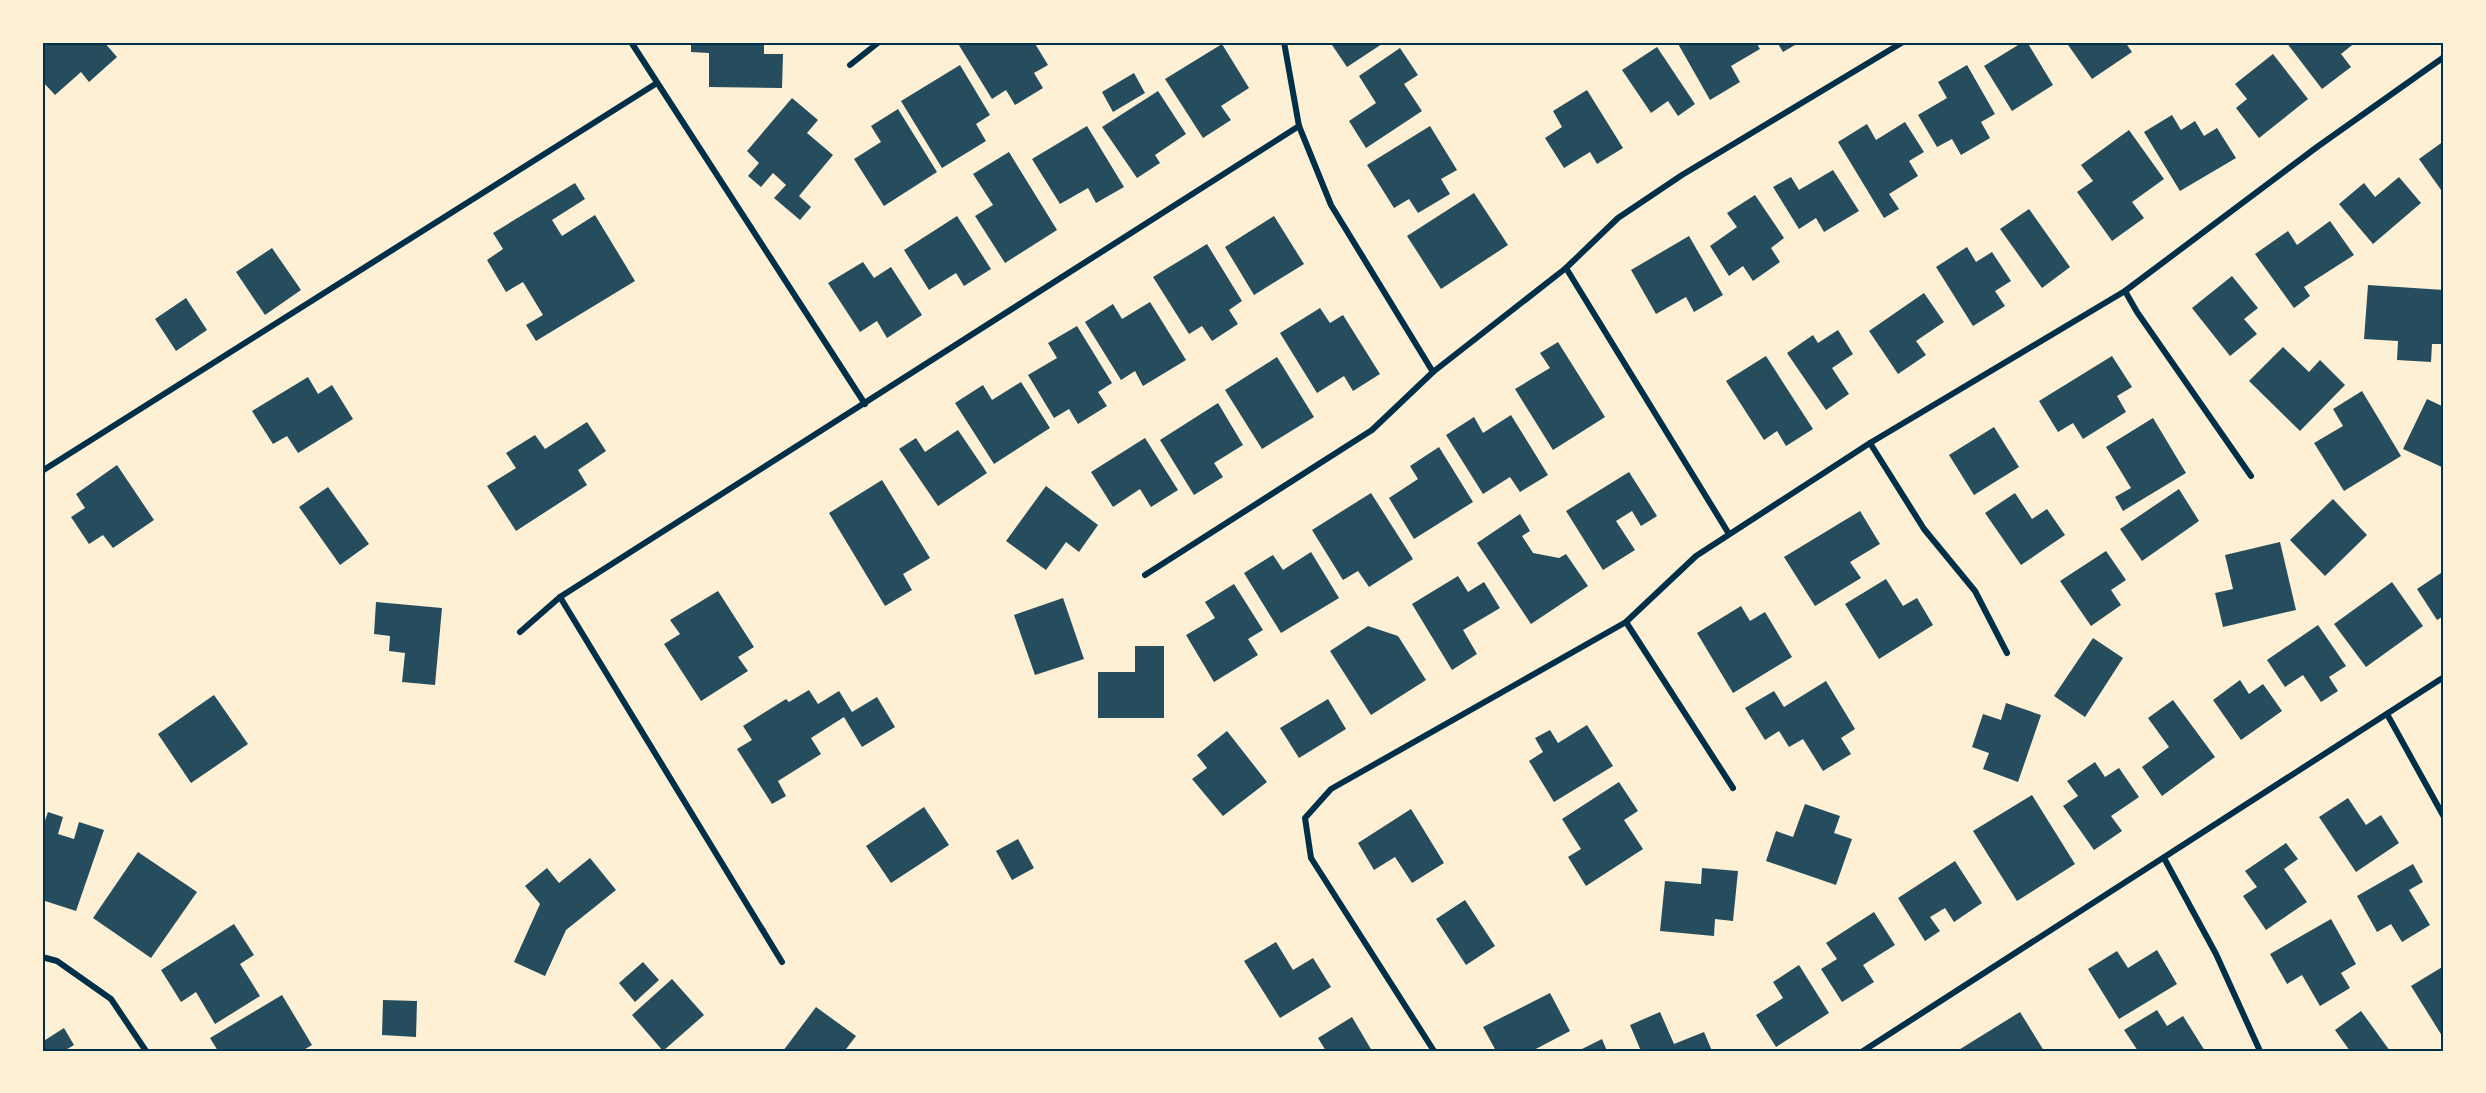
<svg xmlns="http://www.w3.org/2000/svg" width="2486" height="1093" viewBox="0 0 2486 1093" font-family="Rubik,sans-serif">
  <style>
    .building { fill: #264d5e }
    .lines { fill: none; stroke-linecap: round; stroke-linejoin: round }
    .minor { stroke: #003049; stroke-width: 6 }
    .neatline { fill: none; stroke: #003049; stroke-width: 2 }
  </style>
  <rect width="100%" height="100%" fill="#fdf0d5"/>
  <g class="building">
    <polygon points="42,42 104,42 117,57 89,82 81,72 55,95 42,81"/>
    <polygon points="691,42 764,42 764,54 783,54 782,88 709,87 709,53 691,52"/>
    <polygon points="957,42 1034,42 1048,65 1034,73 1043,88 1015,105 1006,90 992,99"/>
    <polygon points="1330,42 1385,42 1347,67"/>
    <polygon points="1677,42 1756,42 1760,49 1731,66 1740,82 1710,100"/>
    <polygon points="1777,42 1800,42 1783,52"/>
    <polygon points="2023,42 2027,42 2053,85 2012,111 1984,66"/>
    <polygon points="2066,42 2125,42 2132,52 2092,79"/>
    <polygon points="2286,42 2356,42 2341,54 2351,67 2322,89"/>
    <polygon points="1222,44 1249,88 1221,106 1231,120 1203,138 1165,79"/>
    <polygon points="1657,47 1695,104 1678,116 1668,101 1651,113 1622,70"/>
    <polygon points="1400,48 1418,75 1404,84 1422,111 1366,148 1349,121 1376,103 1359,76"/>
    <polygon points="2273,54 2308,99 2259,138 2236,108 2247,99 2235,84"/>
    <polygon points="960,65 990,115 976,124 986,141 942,168 901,101"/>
    <polygon points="1967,65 1995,114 1981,122 1990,138 1961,155 1952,139 1937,147 1918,115 1947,98 1938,82"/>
    <polygon points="1134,73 1145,93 1113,112 1102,92"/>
    <polygon points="1587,90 1623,148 1597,164 1590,152 1564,168 1545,138 1562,127 1553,111"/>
    <polygon points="1158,91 1186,134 1155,155 1160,163 1137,178 1102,127"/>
    <polygon points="792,98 818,120 807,133 833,155 799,196 811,207 800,220 774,198 786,185 773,173 761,187 748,176 759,163 747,151"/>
    <polygon points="898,109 937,172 884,206 854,159 881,142 871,126"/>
    <polygon points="2172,115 2181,130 2195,121 2204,136 2217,128 2236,158 2180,191 2144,132"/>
    <polygon points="1905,122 1924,152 1909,161 1918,176 1889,194 1899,209 1884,218 1838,142 1867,124 1876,140"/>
    <polygon points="1087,126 1124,187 1096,203 1088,188 1060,204 1032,159"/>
    <polygon points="1430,126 1457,170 1441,179 1450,194 1418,213 1409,199 1394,208 1367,165"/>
    <polygon points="2129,130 2164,179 2132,202 2144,218 2112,241 2077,192 2093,181 2081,165"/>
    <polygon points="2444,141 2444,194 2419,159"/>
    <polygon points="1009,152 1057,230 1005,263 975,216 993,205 973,174"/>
    <polygon points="1833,170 1859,211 1824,232 1816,218 1799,229 1773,187 1791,177 1799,190"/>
    <polygon points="2399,177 2421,203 2373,244 2339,204 2364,183 2375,197"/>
    <polygon points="575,183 585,199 552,220 562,236 595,215 635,281 536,341 526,325 543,315 523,282 506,292 487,260 503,249 493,233"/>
    <polygon points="1474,193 1508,245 1441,289 1407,236"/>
    <polygon points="1755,195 1784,238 1771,248 1780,262 1753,281 1743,266 1729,276 1710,246 1737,227 1727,213"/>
    <polygon points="2029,209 2070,267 2042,288 2000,229"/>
    <polygon points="957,216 991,269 964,286 956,273 929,290 904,250"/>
    <polygon points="1274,216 1304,264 1254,295 1225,247"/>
    <polygon points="2330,221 2354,255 2304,287 2310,296 2294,308 2255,254 2288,231 2297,245"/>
    <polygon points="1689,236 1723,295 1694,312 1686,297 1656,314 1631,270"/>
    <polygon points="1207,244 1242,301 1229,310 1238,324 1212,341 1202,326 1189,334 1153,277"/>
    <polygon points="1967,247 1976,262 1992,252 2011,281 1995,291 2005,306 1973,326 1936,267"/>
    <polygon points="272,248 301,290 265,315 236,272"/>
    <polygon points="863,262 874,278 891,267 922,315 887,338 877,321 860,332 828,283"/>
    <polygon points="2232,276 2258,308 2244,319 2257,334 2230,356 2192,308"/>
    <polygon points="2368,285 2444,290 2444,344 2432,344 2431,362 2397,360 2398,341 2364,339"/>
    <polygon points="1924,293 1944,322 1916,341 1926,355 1898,374 1869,331"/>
    <polygon points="186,298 207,330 176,351 155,319"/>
    <polygon points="1150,302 1186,360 1143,386 1135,371 1121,380 1085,322 1113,304 1122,319"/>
    <polygon points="1320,308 1330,323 1343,315 1380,374 1353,391 1344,376 1317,393 1280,333"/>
    <polygon points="1077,326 1112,383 1098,392 1107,406 1078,424 1069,409 1054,418 1028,375 1057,358 1048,343"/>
    <polygon points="1838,330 1853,354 1832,368 1849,394 1826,410 1787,353 1813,335 1818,343"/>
    <polygon points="1558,342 1605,417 1553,450 1515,389 1550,368 1540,353"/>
    <polygon points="2283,347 2309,372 2320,360 2345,385 2300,431 2249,381"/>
    <polygon points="1766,356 1813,429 1786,446 1777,431 1764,440 1726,381"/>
    <polygon points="2112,356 2132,387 2117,396 2126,412 2083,439 2073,423 2058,432 2039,401"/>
    <polygon points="1277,357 1314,417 1262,449 1225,390"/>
    <polygon points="308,377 318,394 332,385 353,419 298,453 287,436 273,444 252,411"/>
    <polygon points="1021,382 1050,428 994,464 955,403 983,385 992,400"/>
    <polygon points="2362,391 2401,456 2344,491 2314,443 2343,426 2333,409"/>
    <polygon points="2427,399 2444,407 2444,468 2403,449"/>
    <polygon points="1218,403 1243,445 1214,463 1223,477 1194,495 1160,440"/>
    <polygon points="1511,415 1548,475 1520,492 1510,477 1483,494 1446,435 1474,417 1483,433"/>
    <polygon points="2153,418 2186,473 2123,511 2115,497 2131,488 2106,447"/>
    <polygon points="587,422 606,451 578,470 587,485 516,531 487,486 516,468 506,453 535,435 545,449"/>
    <polygon points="1994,427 2019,467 1974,495 1949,455"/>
    <polygon points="958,430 987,473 938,506 899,449 916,438 925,452"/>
    <polygon points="1145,438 1178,490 1151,507 1140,489 1113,507 1091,472"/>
    <polygon points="1439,447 1473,502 1414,539 1389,498 1418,479 1410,466"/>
    <polygon points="117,465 154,520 113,548 103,535 89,544 71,517 85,508 76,494"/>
    <polygon points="1629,472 1657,516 1641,526 1632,511 1616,521 1635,550 1603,570 1566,511"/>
    <polygon points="882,480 930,558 903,574 912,590 885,606 829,513"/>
    <polygon points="1046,486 1098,525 1079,552 1066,542 1046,570 1006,541"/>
    <polygon points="328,487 369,544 340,565 299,507"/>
    <polygon points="2179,489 2199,521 2142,561 2120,529"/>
    <polygon points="1371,493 1413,559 1369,587 1358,571 1343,580 1312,530"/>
    <polygon points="2015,493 2032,519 2047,509 2065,535 2021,565 1985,513"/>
    <polygon points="2333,499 2367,535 2325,576 2290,540"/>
    <polygon points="1860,511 1880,544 1850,562 1861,578 1815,606 1784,557"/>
    <polygon points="1520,514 1530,531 1522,536 1533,553 1559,558 1566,554 1588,586 1531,624 1477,543"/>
    <polygon points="2280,542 2296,610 2223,627 2215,593 2233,589 2225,555"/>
    <polygon points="2106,551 2126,580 2111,590 2121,605 2091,626 2060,581"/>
    <polygon points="1311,552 1339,598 1281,633 1244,573 1273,555 1283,570"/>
    <polygon points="2444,571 2444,616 2437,620 2417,589"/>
    <polygon points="1458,576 1468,592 1484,582 1500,608 1463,630 1477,654 1452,670 1412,604"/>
    <polygon points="1886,579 1903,606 1917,598 1933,625 1879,659 1845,604"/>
    <polygon points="2392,582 2423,626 2366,667 2334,624"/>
    <polygon points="1234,584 1263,630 1248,639 1258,655 1214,682 1186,635 1215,618 1205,602"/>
    <polygon points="718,591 754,647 738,657 748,671 701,701 664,644 680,634 670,620"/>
    <polygon points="1063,598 1084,659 1035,675 1014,615"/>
    <polygon points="376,602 442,608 435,685 402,682 405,653 389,651 390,636 374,634"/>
    <polygon points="1741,606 1750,621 1765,612 1792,657 1733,693 1697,633"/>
    <polygon points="2318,625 2346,666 2329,677 2338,691 2321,702 2303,675 2285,687 2267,660"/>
    <polygon points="1368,626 1398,636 1426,680 1371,715 1330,651"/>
    <polygon points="2093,638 2123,658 2085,717 2054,696"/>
    <polygon points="1135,646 1164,646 1164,718 1098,718 1098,672 1135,672"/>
    <polygon points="2240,680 2249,694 2263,684 2282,711 2241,740 2213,700"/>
    <polygon points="1826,681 1855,729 1841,738 1851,754 1823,771 1803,739 1789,747 1779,731 1765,740 1745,708 1774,691 1784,707"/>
    <polygon points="809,690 818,704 839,691 852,712 877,697 895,727 862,747 844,717 811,738 821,754 778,781 786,796 772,804 737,749 752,740 743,726 786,699 789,702"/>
    <polygon points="214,695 248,744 191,783 158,734"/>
    <polygon points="1328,699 1346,729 1299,758 1280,728"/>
    <polygon points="2173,700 2215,757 2162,796 2142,767 2169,747 2148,718"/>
    <polygon points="2006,703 2041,715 2018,782 1983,769 1989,753 1972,747 1983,714 2001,720"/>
    <polygon points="1587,725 1613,766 1554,802 1529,761 1543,752 1535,738 1550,730 1558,743"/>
    <polygon points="1227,731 1267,782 1223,816 1192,779 1207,768 1197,755"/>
    <polygon points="2095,762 2105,777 2119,768 2139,797 2111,816 2122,831 2094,850 2063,806 2078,796 2067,781"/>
    <polygon points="1619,782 1638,811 1624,820 1643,849 1586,886 1568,857 1581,849 1562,819"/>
    <polygon points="2032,795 2075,864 2017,901 1973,831"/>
    <polygon points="2348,798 2366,825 2381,815 2399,843 2356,872 2319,817"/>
    <polygon points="1805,804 1840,816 1834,833 1852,839 1836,885 1766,861 1776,831 1793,837"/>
    <polygon points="924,807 949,845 891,883 866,846"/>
    <polygon points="1411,809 1444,863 1412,883 1395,857 1374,870 1358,843"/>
    <polygon points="48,812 63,817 58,834 74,839 79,822 104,830 76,911 42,900 42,829"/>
    <polygon points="1018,839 1034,868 1012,880 996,851"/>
    <polygon points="2286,843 2298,859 2284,869 2307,902 2266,930 2243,896 2257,887 2245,871"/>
    <polygon points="138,852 197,892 151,958 93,918"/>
    <polygon points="590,858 616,890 566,930 545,976 514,962 540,904 525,886 547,868 559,883"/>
    <polygon points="1955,861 1982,903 1954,922 1945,908 1930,917 1940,931 1925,941 1898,898"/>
    <polygon points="2413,864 2423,882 2409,890 2430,925 2402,942 2391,924 2377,932 2357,896"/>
    <polygon points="1702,868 1738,871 1733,921 1715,919 1714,936 1660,931 1665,881 1701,884"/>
    <polygon points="1465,900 1495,946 1466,965 1436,919"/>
    <polygon points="1874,912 1895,945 1863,965 1874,982 1842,1002 1821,969 1837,959 1826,943"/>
    <polygon points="2331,919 2356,964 2341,973 2350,988 2320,1006 2302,975 2287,984 2270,954"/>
    <polygon points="234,924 254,955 240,964 260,996 215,1024 196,992 181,1002 161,970"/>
    <polygon points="1276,942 1293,970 1313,958 1331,987 1280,1018 1244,961"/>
    <polygon points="2157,950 2177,984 2119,1019 2088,969 2117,951 2128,968"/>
    <polygon points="643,962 659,980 635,1002 619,983"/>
    <polygon points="1799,965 1829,1013 1776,1047 1756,1015 1783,998 1773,982"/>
    <polygon points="2444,966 2444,1039 2411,986"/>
    <polygon points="672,979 704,1015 663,1051 632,1015"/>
    <polygon points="1550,993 1570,1031 1532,1051 1496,1051 1483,1027"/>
    <polygon points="282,995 312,1045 302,1051 218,1051 210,1038"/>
    <polygon points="383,1000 417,1001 416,1037 382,1035"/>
    <polygon points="816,1007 856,1036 846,1049 849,1051 783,1051"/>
    <polygon points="2157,1010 2167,1026 2183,1016 2205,1051 2138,1051 2124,1030"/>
    <polygon points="2361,1011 2390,1051 2350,1051 2335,1030"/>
    <polygon points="1660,1012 1674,1044 1704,1032 1712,1051 1641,1051 1630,1025"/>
    <polygon points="2020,1012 2044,1051 1957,1051"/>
    <polygon points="1352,1017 1372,1051 1326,1051 1318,1038"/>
    <polygon points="64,1028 74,1045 64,1051 42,1051 42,1042"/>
    <polygon points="1602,1039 1607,1051 1578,1051"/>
  </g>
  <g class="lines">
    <g class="minor">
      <polyline points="631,42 865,404"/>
      <polyline points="1284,42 1299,126 1331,205 1433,372"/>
      <polyline points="850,65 879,42"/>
      <polyline points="1566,268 1729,534"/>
      <polyline points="2125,291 2137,312 2251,476"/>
      <polyline points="1870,443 1924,529 1975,591 2007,653"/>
      <polyline points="42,471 657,83"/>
      <polyline points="1145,575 1372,430 1433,372 1566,268 1618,218 1682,175 1903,42"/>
      <polyline points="560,597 782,962"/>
      <polyline points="1626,622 1733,788"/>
      <polyline points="520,632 560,597 1299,126"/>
      <polyline points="2387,714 2444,817"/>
      <polyline points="2164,858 2216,954 2260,1051"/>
      <polyline points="42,957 57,961 111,999 146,1051"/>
      <polyline points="1434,1051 1311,858 1305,818 1331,789 1626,622 1696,556 1870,443 2125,291 2317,147 2444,57"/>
      <polyline points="1863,1051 2444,677"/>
    </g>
  </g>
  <rect width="2486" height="1093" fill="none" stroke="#fdf0d5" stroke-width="87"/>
  <rect x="44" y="44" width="2398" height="1006" class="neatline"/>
</svg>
